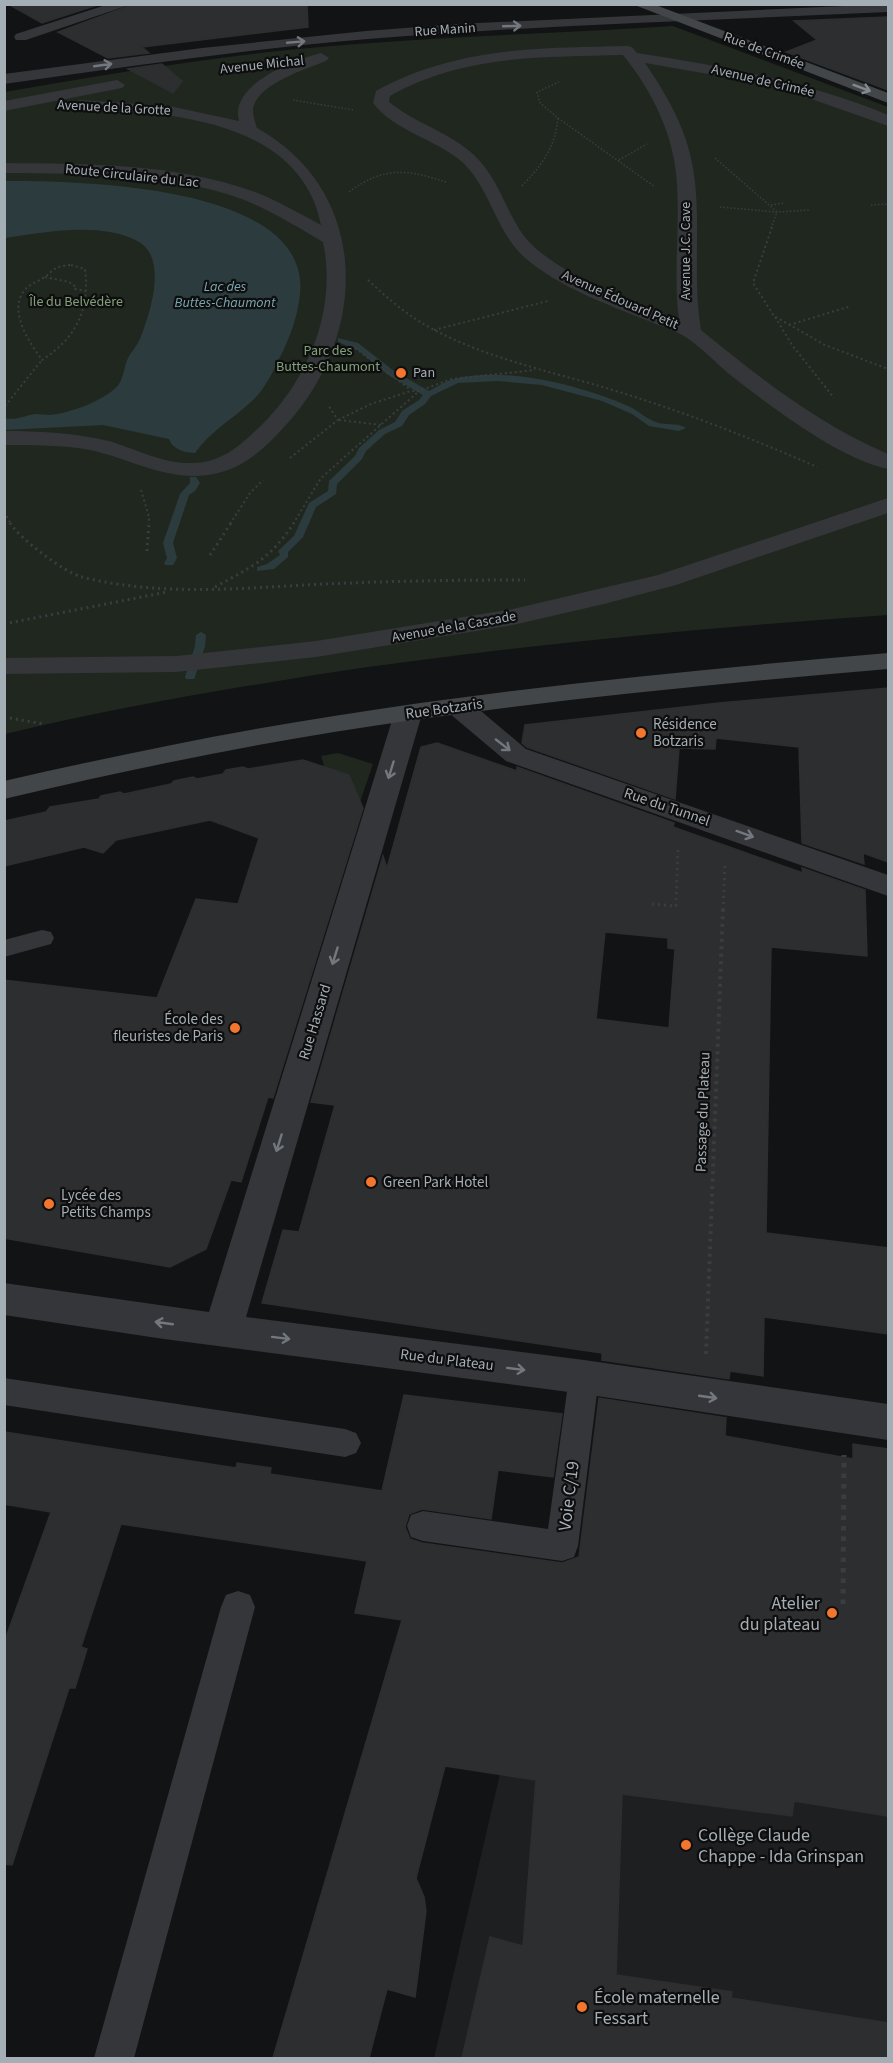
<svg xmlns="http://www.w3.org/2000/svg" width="893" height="2063" viewBox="0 0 893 2063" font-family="'Source Sans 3',sans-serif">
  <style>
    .built { fill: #1e1f21 }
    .green { fill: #20271f }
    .water { fill: #2c3b3d }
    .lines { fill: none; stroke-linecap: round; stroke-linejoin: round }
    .stream { fill: #2c3b3d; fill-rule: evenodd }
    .building { fill: #2d2e30; stroke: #2c2e30; stroke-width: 1.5; fill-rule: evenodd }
    .path-far4 { stroke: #3a3d40; stroke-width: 1.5; stroke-dasharray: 1.5 2; stroke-linecap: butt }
    .path-far3 { stroke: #3a3d40; stroke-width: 2; stroke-dasharray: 2 3; stroke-linecap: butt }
    .path-far2 { stroke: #3a3d40; stroke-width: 3; stroke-dasharray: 2 4; stroke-linecap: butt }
    .path-far1 { stroke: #3a3d40; stroke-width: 4; stroke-dasharray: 3 4.5; stroke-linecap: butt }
    .path { stroke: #3a3d40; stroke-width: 5; stroke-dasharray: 4.5 6; stroke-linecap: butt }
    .lane { fill: #343639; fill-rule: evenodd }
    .street { fill: #343639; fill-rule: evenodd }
    .secondary { fill: #424649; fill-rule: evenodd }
    .oneway { stroke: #72787d }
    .oneway2 { stroke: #828a8f }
    .poi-dot { fill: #f2762d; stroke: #0e0e0f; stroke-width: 2 }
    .labels { text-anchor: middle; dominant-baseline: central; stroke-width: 4.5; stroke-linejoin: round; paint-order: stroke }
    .far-street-label { font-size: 14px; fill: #a4aeb5; stroke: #0e0e0f }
    .far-water-label { font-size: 14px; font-style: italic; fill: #7aa7b0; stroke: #0e0e0f }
    .far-park-label { font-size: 14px; fill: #83a07b; stroke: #0e0e0f }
    .far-poi-label { font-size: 14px; fill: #a4aeb5; stroke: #0e0e0f; text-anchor: start }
    .street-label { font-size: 15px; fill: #a4aeb5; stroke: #0e0e0f }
    .poi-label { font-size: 15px; fill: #a4aeb5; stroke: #0e0e0f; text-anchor: start }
    .near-street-label { font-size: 18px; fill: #a4aeb5; stroke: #0e0e0f }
    .near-poi-label { font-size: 18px; fill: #a4aeb5; stroke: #0e0e0f; text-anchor: start }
  </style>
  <rect width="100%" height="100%" fill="#121314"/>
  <polygon class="built" points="707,1663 888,1688 888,2058 434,2058 500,1774"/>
  <g class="green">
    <path d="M673,26L888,107V615C699,628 509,646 321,674C215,691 109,709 5,734V92C102,75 199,59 297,49C422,37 548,34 673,26Z"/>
    <polygon points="338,753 373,764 360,802 349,775 336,771 319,774 316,767 324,765 321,756"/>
  </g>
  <path class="water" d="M5,181C74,181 311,183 300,294C298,316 289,340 279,359C272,374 264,390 252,401C233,419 210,431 195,453C185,453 172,449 169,439L103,425L5,430V418C16,421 25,415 36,414C40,414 45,415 49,415C68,414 107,400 119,384C124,377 124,366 128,358C131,352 137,346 140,339C150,314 168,259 139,242C103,221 44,232 5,238Z"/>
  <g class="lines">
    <g class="stream">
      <path d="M338,338L358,343L394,371L429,391C437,387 445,381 454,379C506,366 580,385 628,406C638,410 646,419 656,422C665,426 678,422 686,428L679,431L649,426L632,414L602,401L542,385L498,381L458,383L431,396L425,404L409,415L402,426L385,434L366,451L362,459L337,484L336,494L316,507L303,537L288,552V557L274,569L257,571V567L267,564L280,555L278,551L294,536L309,503L328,491L329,481L355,456L359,448L379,430L395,422L402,411L419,400L423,395L388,375L359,351L338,342Z"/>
      <polygon points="190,477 196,477 200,483 195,491 189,495 173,543 177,558 173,565 165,565 164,563 167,558 163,543 180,494 190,483"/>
      <polygon points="201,632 206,635 205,646 195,677 194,679 186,679 185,677 195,646 196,635"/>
    </g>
  </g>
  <g class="building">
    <polygon points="8,4 100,4 42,23"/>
    <polygon points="134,4 307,4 308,27 142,47 149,53 108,58 58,32"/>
    <polygon points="888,17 888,90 786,52 817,40 794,21"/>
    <polygon points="162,64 182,81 173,93 128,69"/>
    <polygon points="888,688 888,862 863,853 864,864 802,843 799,747 716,738 715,749 679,748 675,799 527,747 522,743 525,725 719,703"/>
    <path d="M437,743L517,771V767L674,823L673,827L803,873L802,868L865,890L867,956L771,947L766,1233L888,1248V1334L764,1317L763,1376L730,1371L729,1379L602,1360V1353L262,1303L283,1230L299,1232L335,1105L311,1102L383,856L387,868L421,747ZM605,932L668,938V948L675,949L669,1028L596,1019Z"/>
    <polygon points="303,760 349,775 363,808 273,1098 268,1097 241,1182 231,1180 206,1249 170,1267 4,1238 4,980 157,998 196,899 238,904 259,838 210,820 116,840 103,853 84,847 4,866 4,821 46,812 50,807 99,799 101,796 120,792 124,794 171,784 174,781 193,777 197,779 223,774 226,770 243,767 248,769"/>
    <polygon points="404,1395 562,1414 553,1477 498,1470 491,1519 422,1509 409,1514 405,1527 410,1539 422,1543 562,1563 579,1557 599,1398 726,1418 725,1436 853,1459 853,1444 888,1449 888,1816 794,1801 792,1816 622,1794 616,1975 732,1992 731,1998 888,2023 888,2058 462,2058 490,1937 523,1946 536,1780 445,1766 416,1878 424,1897 426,1911 415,1997 387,1989 369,2058 273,2058 402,1620 355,1613 367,1561 121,1524 81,1647 87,1649 75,1688 69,1688 12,1865 4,1864 4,1643 51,1512 4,1504 4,1432 236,1468 237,1463 271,1468 270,1474 382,1491"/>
  </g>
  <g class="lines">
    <g class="path-far4">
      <polyline points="293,100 353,110"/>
      <polyline points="558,118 655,187"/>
      <polyline points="715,158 777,212 771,228"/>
      <polyline points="619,160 647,144"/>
      <path d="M522,186C542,165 555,148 558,118L540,103L537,92L559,82"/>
      <path d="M349,192C383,166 409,169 448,183"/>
      <polyline points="771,205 785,203"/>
      <polyline points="871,205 888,204"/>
      <polyline points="720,207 777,212 809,210"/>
    </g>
    <g class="path-far3">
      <polyline points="772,227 753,283 774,316 825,345 888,369"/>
      <path d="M71,265L85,269C90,310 76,338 42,360C30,343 8,312 24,291C29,284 36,283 43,278C55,270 53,266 71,265Z"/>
      <polyline points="45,277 69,282 76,287 75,289 86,291"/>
      <path d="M368,280C385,296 402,311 422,323C481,358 551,371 616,391C684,412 751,438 817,467"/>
      <polyline points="775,317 792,345 834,398"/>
      <polyline points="789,325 851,306"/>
      <polyline points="434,330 548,301"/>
      <polyline points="355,348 411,390"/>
      <polyline points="5,406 42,360"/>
      <polyline points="338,420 371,404 411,391 419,391 451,379 535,370"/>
      <polyline points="339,420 382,425"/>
      <polyline points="290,458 338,420 328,405"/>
      <polyline points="141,490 149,517 149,524"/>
      <polyline points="4,512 11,524"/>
      <polyline points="230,524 250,493 263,480"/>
      <polyline points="293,524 321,478 419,391"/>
    </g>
    <g class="path-far2">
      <path d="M10,523C19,538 65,573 82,577C161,597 243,588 324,584C391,581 458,580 525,580"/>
      <polyline points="147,551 149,523"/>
      <polyline points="210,555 231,523"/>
      <path d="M215,587C253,566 269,560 294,523"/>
      <polyline points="4,624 167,592"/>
      <polyline points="4,717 44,724"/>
      <polyline points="652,904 676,906 678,847"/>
      <polyline points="723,910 725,864"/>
    </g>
    <polyline class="path-far1" points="706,1354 723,908"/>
    <polyline class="path" points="843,1604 844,1455"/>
    <g class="lane">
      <polygon points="42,930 51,932 54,938 51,944 4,957 4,940"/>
      <polygon points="584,1364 595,1368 599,1377 578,1546 574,1557 562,1561 423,1541 411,1537 407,1526 411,1515 423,1511 548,1529 569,1377 573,1368"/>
      <polygon points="4,1378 345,1429 356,1433 361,1443 356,1453 345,1457 4,1405"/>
      <polygon points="238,1591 250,1595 255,1607 134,2058 94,2058 221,1607 226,1595"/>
    </g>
    <g class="street">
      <polygon points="109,4 132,4 26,40 16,40 14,37 16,34"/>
      <path d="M888,4V12C715,20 541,25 368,39C247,49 126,67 4,84V74L202,48L366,31L457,24Z"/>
      <path d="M627,46L632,47L637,53C723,66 808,82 888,115V126L789,91L731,78L645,63C667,95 687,130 693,168C702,221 692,276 701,330C760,378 818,424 888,454V469C839,459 769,405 729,374C715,362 700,346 684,336C672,329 658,325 646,320C606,304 559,287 525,258C495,231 490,186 460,160C434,139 393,130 373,103L376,91C456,47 538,48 627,46ZM623,55C653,92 675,137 677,185C680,230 673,275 679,320C634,301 554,274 524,236C505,210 498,177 474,155C449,132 415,123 389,102L390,96C463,55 541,57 623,55Z"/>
      <path d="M321,53L329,58L326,61C306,69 257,84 253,109C253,116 255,122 257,128C368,190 369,326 293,417C274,439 251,464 222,472C174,486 136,460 90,450C62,445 33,445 4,445V431C40,431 74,433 109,441C136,449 163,464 192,463C217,463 235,450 252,434C305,387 338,314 323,242C297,227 270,210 242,199C167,172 83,174 4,173V163C87,164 176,163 255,192C278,201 299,213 321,225C300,119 166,111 80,110L72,105L80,100L169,106L239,121C229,85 293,60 321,53Z"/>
      <polygon points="117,80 125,85 122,88 4,111 4,101"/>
      <polygon points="888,498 888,513 676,585 604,604 513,625 316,657 176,672 4,674 4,658 176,656 316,641 513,609 658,575"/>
      <polygon points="459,699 469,701 526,749 888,875 888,896 506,761 449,713 445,707 449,701"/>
      <polygon points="408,706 418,708 422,714 246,1317 584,1360 888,1404 888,1440 584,1394 164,1339 4,1315 4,1283 209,1312 394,714 398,708"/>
    </g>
    <g class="secondary">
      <polygon points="632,4 653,4 888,93 888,103"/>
      <path d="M888,653V669C703,685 517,703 334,732C223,750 114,773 4,799V781C114,756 223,733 334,716C518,687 703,669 888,653Z"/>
    </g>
  </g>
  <defs><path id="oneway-shaft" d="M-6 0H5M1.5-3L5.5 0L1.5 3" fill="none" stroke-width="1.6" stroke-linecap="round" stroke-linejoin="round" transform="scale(1.5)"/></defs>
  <g class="oneway">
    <use href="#oneway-shaft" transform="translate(512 26) rotate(-2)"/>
    <use href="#oneway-shaft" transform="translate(296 42) rotate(-5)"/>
    <use href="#oneway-shaft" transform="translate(103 65) rotate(-8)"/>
    <use href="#oneway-shaft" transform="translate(503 745) rotate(38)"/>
    <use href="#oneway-shaft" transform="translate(391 770) rotate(107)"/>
    <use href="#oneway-shaft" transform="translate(745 834) rotate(20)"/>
    <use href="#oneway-shaft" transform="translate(335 956) rotate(107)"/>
    <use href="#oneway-shaft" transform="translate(279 1143) rotate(107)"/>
    <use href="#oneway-shaft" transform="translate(164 1323) rotate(-172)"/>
    <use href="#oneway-shaft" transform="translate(281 1338) rotate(7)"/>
    <use href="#oneway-shaft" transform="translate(516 1369) rotate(7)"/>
    <use href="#oneway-shaft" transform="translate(708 1397) rotate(8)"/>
  </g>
  <use class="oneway2" href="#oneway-shaft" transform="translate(862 88) rotate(20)"/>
  <g class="poi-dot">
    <circle cx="401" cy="373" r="6"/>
    <circle cx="641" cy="733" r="6"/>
    <circle cx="235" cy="1028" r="6"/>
    <circle cx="371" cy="1182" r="6"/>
    <circle cx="49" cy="1204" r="6"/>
    <circle cx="832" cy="1613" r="6"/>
    <circle cx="686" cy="1845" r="6"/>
    <circle cx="582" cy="2007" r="6"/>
  </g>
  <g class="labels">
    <g class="far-street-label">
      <text transform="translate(445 30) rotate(-4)">Rue Manin</text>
      <text transform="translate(764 51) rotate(20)">Rue de Crimée</text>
      <text transform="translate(262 65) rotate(-6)">Avenue Michal</text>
      <text transform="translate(763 81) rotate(13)">Avenue de Crimée</text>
      <text transform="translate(114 108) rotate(3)">Avenue de la Grotte</text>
      <text transform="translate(132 176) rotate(6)">Route Circulaire du Lac</text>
      <text transform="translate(686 251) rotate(-90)">Avenue J.C. Cave</text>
      <text transform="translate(620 300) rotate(24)">Avenue Édouard Petit</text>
      <text transform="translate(454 627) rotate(-10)">Avenue de la Cascade</text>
    </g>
    <g class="far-water-label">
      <text x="225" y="287">Lac des<tspan x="225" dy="16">Buttes-Chaumont</tspan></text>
    </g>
    <g class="far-park-label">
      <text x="76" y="302">Île du Belvédère</text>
      <text x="328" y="351">Parc des<tspan x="328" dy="16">Buttes-Chaumont</tspan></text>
    </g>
    <g class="far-poi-label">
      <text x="413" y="373">Pan</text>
    </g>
    <g class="street-label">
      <text transform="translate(444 709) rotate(-8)">Rue Botzaris</text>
      <text transform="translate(667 807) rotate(19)">Rue du Tunnel</text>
      <text transform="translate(315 1022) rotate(-73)">Rue Hassard</text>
      <text transform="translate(703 1112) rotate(-88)">Passage du Plateau</text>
      <text transform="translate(447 1360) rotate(7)">Rue du Plateau</text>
    </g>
    <g class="poi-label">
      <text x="653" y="724">Résidence<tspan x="653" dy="17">Botzaris</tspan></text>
      <text x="223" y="1019" text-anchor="end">École des<tspan x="223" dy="17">fleuristes de Paris</tspan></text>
      <text x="383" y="1182">Green Park Hotel</text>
      <text x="61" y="1195">Lycée des<tspan x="61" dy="17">Petits Champs</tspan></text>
    </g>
    <g class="near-street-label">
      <text transform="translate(569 1496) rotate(-83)">Voie C/19</text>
    </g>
    <g class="near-poi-label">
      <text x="820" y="1603" text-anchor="end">Atelier<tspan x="820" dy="21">du plateau</tspan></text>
      <text x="698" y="1835">Collège Claude<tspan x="698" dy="21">Chappe - Ida Grinspan</tspan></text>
      <text x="594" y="1997">École maternelle<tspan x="594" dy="21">Fessart</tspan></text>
    </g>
  </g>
  <rect width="893" height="2063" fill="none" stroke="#a4aeb5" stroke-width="12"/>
</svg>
